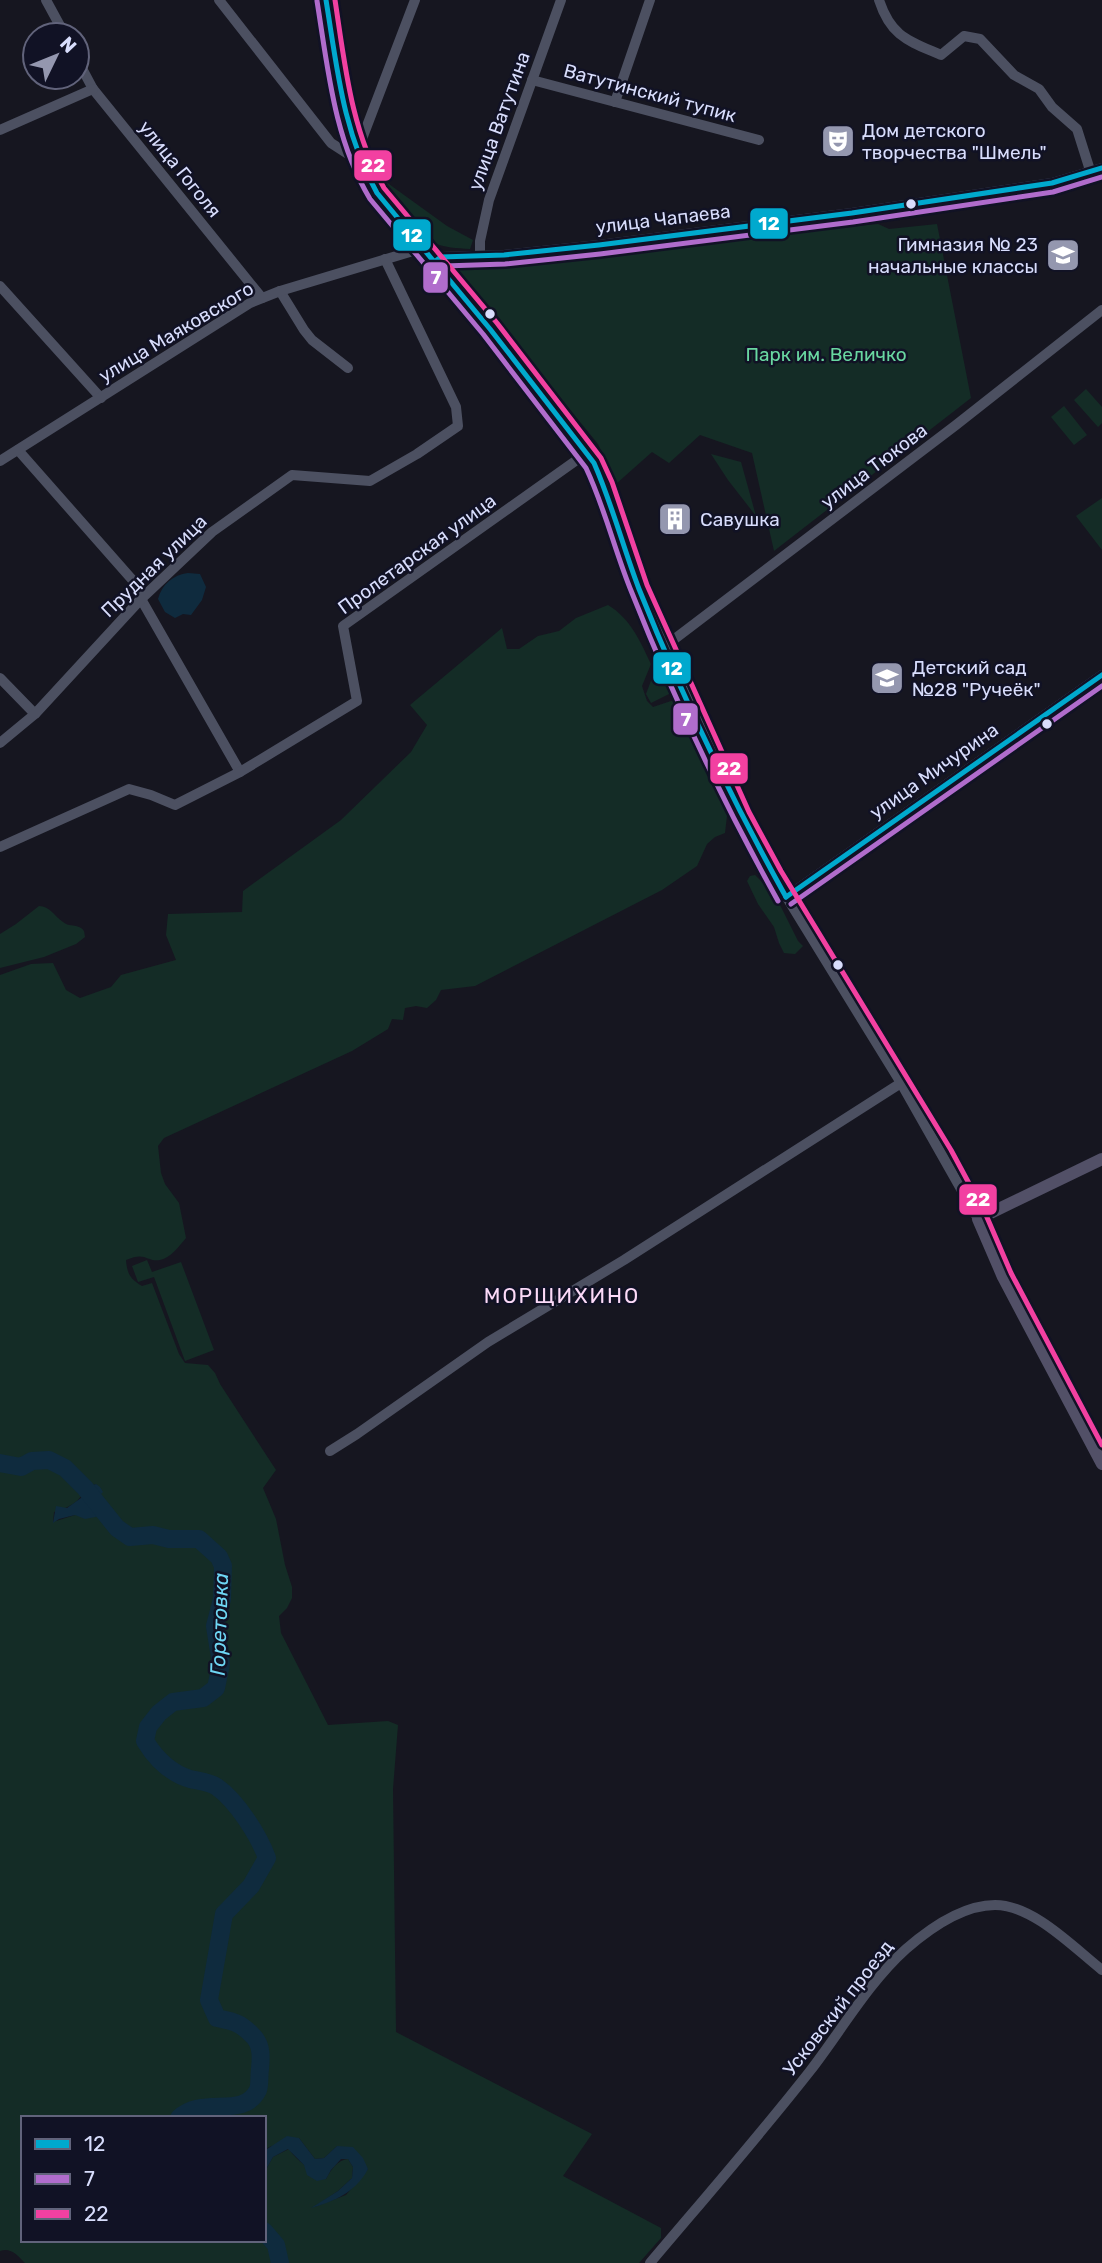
<svg xmlns="http://www.w3.org/2000/svg" width="1102" height="2263" viewBox="0 0 1102 2263" font-family="Rubik,sans-serif">
  <style>
    .green { fill: #142c26; fill-rule: evenodd }
    .water { fill: #0f2b3e }
    .lines { fill: none; stroke-linecap: round; stroke-linejoin: round }
    .river { stroke: #0f2b3e; stroke-width: 18 }
    .minor { stroke: #4c5061; stroke-width: 10 }
    .major { stroke: #525067; stroke-width: 12 }
    .bus-1-casing { stroke: #111225; stroke-width: 10 }
    .bus-2-casing { stroke: #111225; stroke-width: 10 }
    .bus-3-casing { stroke: #111225; stroke-width: 10 }
    .bus-1 { stroke: #00a9ce; stroke-width: 5 }
    .bus-2 { stroke: #b06ccc; stroke-width: 5 }
    .bus-3 { stroke: #f240a1; stroke-width: 5 }
    .bus-dot { fill: #d8ddfc; stroke: #111225; stroke-width: 2.5 }
    .labels { text-anchor: middle; dominant-baseline: central; stroke-width: 5; stroke-linejoin: round; paint-order: stroke }
    .street-label { font-size: 19px; fill: #d8ddfc; stroke: #111225 }
    .poi-label { font-size: 19px; fill: #d8ddfc; stroke: #111225; text-anchor: start }
    .park-label { font-size: 19px; fill: #69d7a1; stroke: #111225 }
    .neighbourhood-label { font-size: 21px; letter-spacing: 2px; fill: #fcdaf8; stroke: #111225 }
    .water-label { font-size: 21px; font-style: italic; fill: #6ed6f4; stroke: #111225 }
    .line-badge { stroke: #111225; stroke-width: 2.5 }
    .badge-label { font-size: 19px; text-anchor: middle; font-weight: bold; fill: #fff }
  </style>
  <rect width="100%" height="100%" fill="#161620"/>
  <g class="green">
    <path d="M375,174L447,226L473,240L470,249C457,248 444,248 432,242C414,231 387,192 375,174Z"/>
    <polygon points="878,224 889,229 937,224 971,398 774,551 752,453 700,435 669,463 652,452 616,484 598,444 453,266"/>
    <polygon points="1086,389 1102,407 1102,423 1098,427 1074,400"/>
    <polygon points="1064,406 1087,435 1074,445 1051,417"/>
    <polygon points="711,454 741,462 756,516 728,480"/>
    <polygon points="1102,498 1102,550 1076,516"/>
    <path d="M608,605C631,619 640,641 651,664L642,686L647,701L653,707L674,700L727,816L725,833L715,837L707,844L697,866L662,890L475,986L441,990L436,1000L427,1008L416,1006L405,1008L403,1020L392,1019L388,1029L352,1051L164,1138L158,1146L161,1173L165,1184L179,1203L186,1238C179,1246 171,1258 160,1260C146,1262 146,1251 126,1260C127,1273 130,1279 142,1286L152,1283L179,1354L185,1363L208,1365L215,1373L220,1384L276,1470L263,1488L276,1519L285,1565L292,1587V1598L287,1608L279,1616L281,1633L328,1725L388,1721L398,1725L393,1789L396,2032L592,2134L563,2176L661,2228V2238L639,2263H286L284,2260L283,2263H25C18,2256 11,2247 0,2251V975L31,964L53,963L66,990L80,998L111,987L121,975L176,960L166,935L168,914L242,912L243,891L341,820L411,752L427,725L410,705L502,628L507,649H519L538,636L559,631L576,618ZM96,1484C100,1503 109,1511 117,1527L102,1516L75,1515L53,1522L54,1512C68,1508 81,1502 85,1488ZM23,2118H264V2151L269,2147L299,2138L315,2159L324,2158L337,2146L368,2169L346,2195L314,2207L338,2191L352,2178L353,2167L348,2159C337,2160 331,2170 326,2179C312,2170 298,2163 289,2149L273,2157L264,2173V2240H23Z"/>
    <path d="M660,670C666,677 672,683 671,693L651,703L646,694L652,678Z"/>
    <polygon points="755,875 775,895 798,941 803,946 795,954 784,953 779,943 774,927 758,904 747,881 750,876"/>
    <path d="M39,906C50,906 54,916 63,922C69,927 73,924 79,927C85,930 84,931 85,937L76,944L44,957L0,968V934L16,924Z"/>
    <polygon points="147,1260 152,1272 181,1262 214,1350 185,1361 154,1277 138,1282 132,1266"/>
  </g>
  <g class="water">
    <path d="M188,573L200,574L206,587L202,600L191,615L183,614L175,618L165,612L158,599C162,584 173,575 188,573Z"/>
    <polygon points="96,1484 100,1487 103,1492 99,1496 100,1501 119,1527 101,1516 85,1519 75,1515 59,1519 53,1523 56,1506 67,1508 81,1498 85,1488"/>
    <path d="M287,2136L299,2138L315,2159L324,2158L337,2146L353,2147L363,2158L368,2169C356,2192 335,2201 311,2208L338,2191L352,2178L353,2167L348,2159H341L331,2170L326,2179L317,2181L307,2175L304,2165L288,2149L273,2157L264,2173V2151Z"/>
  </g>
  <g class="lines">
    <g class="river">
      <path d="M0,1463L21,1467L32,1461L49,1460L65,1468L85,1488L117,1528L130,1537L153,1535L169,1539H199L219,1557L223,1566L222,1599L215,1626L221,1664L216,1688L203,1698L173,1702L159,1713L148,1727L145,1741C156,1759 170,1773 190,1779C198,1781 210,1782 217,1787C237,1801 259,1836 267,1858L251,1886L224,1914L209,2000L217,2018C236,2022 241,2023 254,2037C262,2046 261,2058 260,2069C259,2075 260,2085 258,2090C243,2120 203,2095 179,2118"/>
      <polyline points="264,2231 276,2245 280,2263"/>
    </g>
    <g class="minor">
      <polyline points="46,0 65,35"/>
      <polyline points="219,0 331,143 348,154 357,152 415,0"/>
      <path d="M326,0C337,62 341,140 377,193L490,329L594,463L604,485L639,588L682,687L741,816L773,875L901,1083L978,1219"/>
      <path d="M879,0C891,37 909,41 941,55L964,36L980,39L1014,75L1039,89L1052,107L1077,129L1089,167L1088,173"/>
      <polyline points="77,59 93,89 262,298"/>
      <polyline points="532,80 759,140"/>
      <polyline points="615,102 650,0"/>
      <polyline points="0,130 93,89"/>
      <polyline points="480,257 480,241 489,200 561,0"/>
      <polyline points="434,262 441,257 504,255 599,245 852,213 1052,183 1102,168"/>
      <polyline points="0,286 101,398"/>
      <polyline points="280,291 304,330 312,340 348,368"/>
      <polyline points="18,450 136,584 141,599 240,772"/>
      <polyline points="0,461 250,303 280,291 423,248"/>
      <polyline points="664,647 956,425 1102,310"/>
      <polyline points="0,678 35,714"/>
      <polyline points="0,743 35,714 141,599 212,532 292,475 370,481 417,454 458,426 456,407 385,259"/>
      <polyline points="0,847 129,789 151,795 175,805 240,772 357,701 343,626 588,452"/>
      <polyline points="786,897 1102,675"/>
      <polyline points="330,1451 357,1434 488,1342 624,1260 901,1083"/>
      <path d="M650,2263C704,2199 759,2136 810,2071C841,2031 869,1982 906,1949C929,1929 963,1905 995,1905C1033,1905 1073,1947 1102,1970"/>
    </g>
    <polyline class="major" points="1102,1159 978,1219 1003,1277 1102,1464"/>
    <g class="bus-1-casing">
      <g id="bus-1">
        <path d="M326,0C337,67 343,133 377,193L490,329L594,463C612,504 623,547 639,589C681,694 731,798 786,897"/>
        <polyline points="434,262 441,257 504,255 599,245 852,213 1052,183 1102,168"/>
        <polyline points="786,897 1102,675"/>
      </g>
    </g>
    <g class="bus-2-casing">
      <g id="bus-2">
        <path d="M317,1C328,69 334,139 370,199L483,334L586,468C605,508 615,552 632,593C674,699 723,802 778,901"/>
        <polyline points="439,269 444,266 505,264 600,254 853,222 1053,192 1102,177"/>
        <polyline points="791,904 1102,686"/>
      </g>
    </g>
    <g class="bus-3-casing">
      <path id="bus-3" d="M335,0C345,65 351,130 384,188L497,323L601,458L612,482L647,585L749,812L781,871L951,1150L986,1215L1011,1273L1102,1445"/>
    </g>
    <use href="#bus-1" class="bus-1"/>
    <use href="#bus-2" class="bus-2"/>
    <use href="#bus-3" class="bus-3"/>
  </g>
  <defs>
    <g id="theatre-square" transform="scale(1.75)"><rect x="-9" y="-9" width="18" height="18" rx="4" fill="#9497af" stroke="#111225"/><path d="M-5-5.5Q0-4 5-5.5V0Q5 5 0 6Q-5 5-5 0ZM-3.3-2.5H-1v1.5H-3.3ZM1-2.5H3.3v1.5H1ZM-2.8 1Q0 5.5 2.8 1Z" fill="#fff"/></g>
    <g id="school-square" transform="scale(1.75)"><rect x="-9" y="-9" width="18" height="18" rx="4" fill="#9497af" stroke="#111225"/><path d="M0-5L7-2L0 1L-7-2ZM-4 1L0 2.5L4 1V4Q0 6-4 4Z" fill="#fff"/></g>
    <g id="building-square" transform="scale(1.75)"><rect x="-9" y="-9" width="18" height="18" rx="4" fill="#9497af" stroke="#111225"/><path d="M-4-6H4V6H1V3H-1V6H-4ZM-2.5-4.3h1.7v1.8h-1.7ZM.8-4.3h1.7v1.8H.8ZM-2.5-1h1.7V.8h-1.7ZM.8-1h1.7V.8H.8Z" fill="#fff"/></g>
  </defs>
  <g fill-rule="evenodd">
    <use href="#theatre-square" x="838" y="141"/>
    <use href="#school-square" x="1063" y="255"/>
    <use href="#building-square" x="675" y="519"/>
    <use href="#school-square" x="887" y="678"/>
  </g>
  <g class="bus-dot">
    <circle cx="911" cy="204" r="6"/>
    <circle cx="490" cy="314" r="6"/>
    <circle cx="1047" cy="724" r="6"/>
    <circle cx="838" cy="965" r="6"/>
  </g>
  <g class="labels">
    <g class="street-label">
      <text transform="translate(650 93) rotate(15)">Ватутинский тупик</text>
      <text transform="translate(499 121) rotate(-70)">улица Ватутина</text>
      <text transform="translate(180 169) rotate(51)">улица Гоголя</text>
      <text transform="translate(663 219) rotate(-7)">улица Чапаева</text>
      <text transform="translate(176 332) rotate(-31)">улица Маяковского</text>
      <text transform="translate(874 466) rotate(-37)">улица Тюкова</text>
      <text transform="translate(417 554) rotate(-36)">Пролетарская улица</text>
      <text transform="translate(154 566) rotate(-44)">Прудная улица</text>
      <text transform="translate(934 771) rotate(-35)">улица Мичурина</text>
      <text transform="translate(838 2008) rotate(-52)">Усковский проезд</text>
    </g>
    <g class="poi-label">
      <text x="862" y="130">Дом детского<tspan x="862" dy="22">творчества "Шмель"</tspan></text>
      <text x="1038" y="244" text-anchor="end">Гимназия № 23<tspan x="1038" dy="22">начальные классы</tspan></text>
      <text x="700" y="519">Савушка</text>
      <text x="912" y="667">Детский сад<tspan x="912" dy="22">№28 "Ручеёк"</tspan></text>
    </g>
    <g class="park-label">
      <text x="826" y="354">Парк им. Величко</text>
    </g>
    <g class="neighbourhood-label">
      <text x="562" y="1295">МОРЩИХИНО</text>
    </g>
    <g class="water-label">
      <text transform="translate(219 1624) rotate(-88)">Горетовка</text>
    </g>
  </g>
  <g class="line-badge">
    <rect x="353" y="149" width="40" height="33" rx="7" fill="#f240a1"/>
    <rect x="749" y="207" width="40" height="33" rx="7" fill="#00a9ce"/>
    <rect x="392" y="218" width="40" height="34" rx="7" fill="#00a9ce"/>
    <rect x="422" y="261" width="27" height="33" rx="7" fill="#b06ccc"/>
    <rect x="652" y="651" width="40" height="34" rx="7" fill="#00a9ce"/>
    <rect x="672" y="702" width="27" height="34" rx="7" fill="#b06ccc"/>
    <rect x="709" y="752" width="40" height="33" rx="7" fill="#f240a1"/>
    <rect x="958" y="1183" width="40" height="33" rx="7" fill="#f240a1"/>
  </g>
  <g class="badge-label">
    <text x="373" y="172">22</text>
    <text x="769" y="230">12</text>
    <text x="412" y="242">12</text>
    <text x="436" y="284">7</text>
    <text x="672" y="675">12</text>
    <text x="686" y="726">7</text>
    <text x="729" y="775">22</text>
    <text x="978" y="1206">22</text>
  </g>
  <rect x="21" y="2116" width="245" height="126" fill="#111225" stroke="#61637b" stroke-width="2"/>
  <rect x="35" y="2139" width="35" height="10" fill="#00a9ce" stroke="#61637b" stroke-width="2"/>
  <text x="84" y="2151" font-size="21" fill="#d8ddfc">12</text>
  <rect x="35" y="2174" width="35" height="10" fill="#b06ccc" stroke="#61637b" stroke-width="2"/>
  <text x="84" y="2186" font-size="21" fill="#d8ddfc">7</text>
  <rect x="35" y="2209" width="35" height="10" fill="#f240a1" stroke="#61637b" stroke-width="2"/>
  <text x="84" y="2221" font-size="21" fill="#d8ddfc">22</text>
  <g transform="translate(56 56) rotate(47)"><circle r="33" fill="#111225" stroke="#61637b" stroke-width="2"/>
  <path d="M0-5L12 26L0 18L-12 26Z" fill="#9497af"/>
  <text y="-10" font-size="19" font-weight="bold" text-anchor="middle" fill="#d8ddfc">N</text>
  </g>
</svg>
